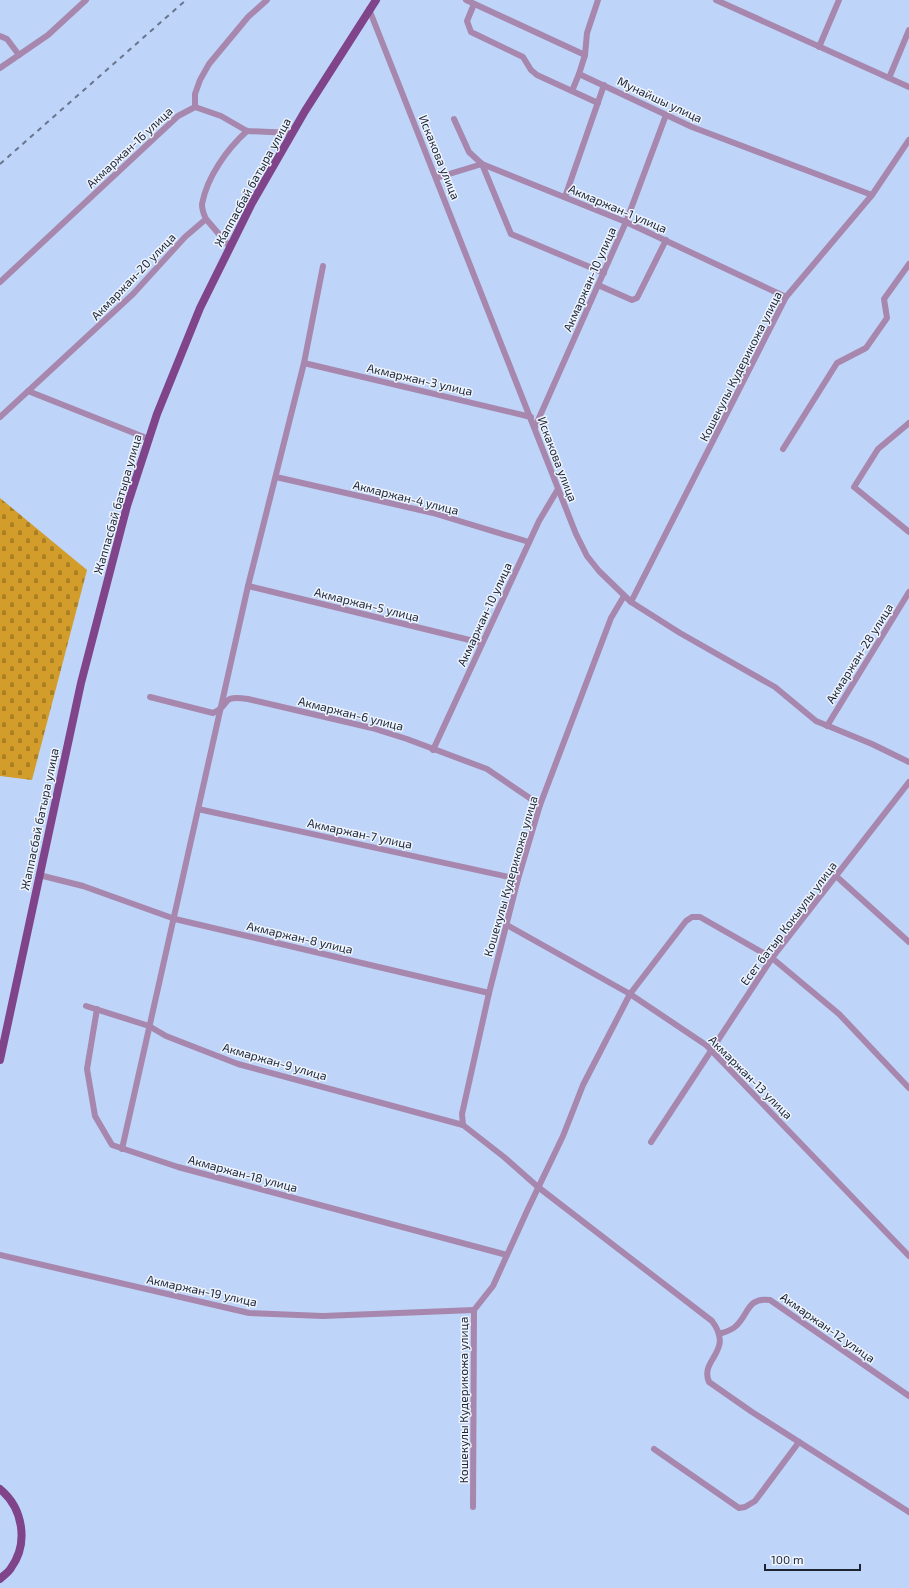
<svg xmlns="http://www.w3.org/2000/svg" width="909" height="1588" viewBox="0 0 909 1588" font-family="'Exo 2',sans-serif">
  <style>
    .cemetery { fill: url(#cemetery-stones) }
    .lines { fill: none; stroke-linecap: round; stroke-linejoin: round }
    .minor { stroke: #a787ad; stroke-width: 6 }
    .major { stroke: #80448b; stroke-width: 8 }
    .rail { stroke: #67758d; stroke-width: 2; stroke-dasharray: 5 5; stroke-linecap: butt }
    .labels { text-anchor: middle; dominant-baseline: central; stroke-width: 3; stroke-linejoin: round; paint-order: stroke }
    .street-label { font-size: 12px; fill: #1c2331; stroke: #edf4ff }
  </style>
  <defs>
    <pattern id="cemetery-stones" width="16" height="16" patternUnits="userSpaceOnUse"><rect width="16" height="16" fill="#d39d2b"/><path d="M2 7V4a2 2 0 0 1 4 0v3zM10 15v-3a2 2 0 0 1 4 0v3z" fill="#aa8025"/></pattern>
  </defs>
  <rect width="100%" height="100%" fill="#bed4f8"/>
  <polygon class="cemetery" points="0,498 87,570 32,780 0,776"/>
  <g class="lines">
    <g class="minor">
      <polyline points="466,0 585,55 579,74 692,127 872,195"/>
      <polyline points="716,0 909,87"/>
      <polyline points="474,4 467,21 471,32 523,57 531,70 537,75 598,103"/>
      <polyline points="369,9 576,534 587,556 599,571 631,602 680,633 775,687 816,721 872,744 909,762"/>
      <polyline points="0,36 7,39 19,55"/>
      <polyline points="819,47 839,0"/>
      <polyline points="585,55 587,33 598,0"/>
      <polyline points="0,68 48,35 86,0"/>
      <polyline points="889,78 909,30"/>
      <polyline points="572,91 579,74"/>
      <polyline points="195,107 221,116 247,131 292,133"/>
      <polyline points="454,119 469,152 482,164 511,234 604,273"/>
      <polyline points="436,178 482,164 626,222 786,297"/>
      <polyline points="565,197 604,85"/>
      <polyline points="206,219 230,247"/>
      <polyline points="0,282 178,116 195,107 195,94 200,80 209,64 248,17 267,0"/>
      <polyline points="598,285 632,300 637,298 666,240"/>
      <polyline points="304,363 531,417"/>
      <polyline points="28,391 149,439"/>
      <path d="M0,417L133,294L185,237L206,219C204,215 202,209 202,204C207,177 227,149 247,131"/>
      <polyline points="909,423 878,449 854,487 909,532"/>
      <polyline points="535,427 626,222 666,115"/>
      <polyline points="783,449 837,363 866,348 887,318 884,299 909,264"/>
      <polyline points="276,477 433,513 529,542"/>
      <polyline points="248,586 482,643"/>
      <polyline points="631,602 786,297 872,195 909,140"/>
      <path d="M150,697L213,713C233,704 218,695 248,699L372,728L407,739L487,769L540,805"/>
      <polyline points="827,726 909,592"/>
      <polyline points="433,750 539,521 558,489"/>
      <polyline points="198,809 518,879"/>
      <polyline points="39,875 83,886 175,919 489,993"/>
      <polyline points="836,876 909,942"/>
      <polyline points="507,925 630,994 706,1045 909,1256"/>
      <path d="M86,1006L149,1026L166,1036L238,1064L463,1125L504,1157L538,1187L712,1321C735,1352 699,1359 709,1382L752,1412L909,1512"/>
      <polyline points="97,1009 87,1069 95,1116 112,1145 178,1167 507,1255"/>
      <polyline points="463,1125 462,1114 489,993 518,879 540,805 611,618 624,596"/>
      <polyline points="651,1142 772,958 909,782"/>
      <polyline points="122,1149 248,586 304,363 323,266"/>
      <polyline points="0,1255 249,1313 323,1316 474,1310"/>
      <path d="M719,1334C725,1332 731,1331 736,1326C749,1314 747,1297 770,1300L909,1396"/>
      <polyline points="654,1449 739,1508 745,1507 755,1501 799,1442"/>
      <polyline points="473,1507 474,1310 493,1286 527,1211 563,1136 583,1085 630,994 686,921 692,917 700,917 772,958 839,1014 909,1088"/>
    </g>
    <g class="major">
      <polyline points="0,1060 81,683 127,506 157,414 200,308 252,203 305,111 376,0"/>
      <path d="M0,1489C23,1508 29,1543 11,1568C9,1572 4,1575 0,1579"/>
    </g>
    <polyline class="rail" points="0,164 186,0"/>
  </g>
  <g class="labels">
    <g class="street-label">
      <text transform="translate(660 99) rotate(25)">Мунайшы улица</text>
      <text transform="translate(129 147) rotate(-43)">Акмаржан-16 улица</text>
      <text transform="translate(440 157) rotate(68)">Искакова улица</text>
      <text transform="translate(252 182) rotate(-61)">Жаппасбай батыра улица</text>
      <text transform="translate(618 208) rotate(23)">Акмаржан-1 улица</text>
      <text transform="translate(133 276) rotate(-46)">Акмаржан-20 улица</text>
      <text transform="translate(589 279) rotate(-66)">Акмаржан-10 улица</text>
      <text transform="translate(740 366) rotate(-63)">Кошекулы Кудерикожа улица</text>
      <text transform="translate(420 379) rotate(13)">Акмаржан-3 улица</text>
      <text transform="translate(558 459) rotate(69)">Искакова улица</text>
      <text transform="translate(406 497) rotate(14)">Акмаржан-4 улица</text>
      <text transform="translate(117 504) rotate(-74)">Жаппасбай батыра улица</text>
      <text transform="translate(367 604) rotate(14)">Акмаржан-5 улица</text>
      <text transform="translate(484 614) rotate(-65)">Акмаржан-10 улица</text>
      <text transform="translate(859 653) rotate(-58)">Акмаржан-28 улица</text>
      <text transform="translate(351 713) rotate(14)">Акмаржан-6 улица</text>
      <text transform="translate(39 819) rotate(-78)">Жаппасбай батыра улица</text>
      <text transform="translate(360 833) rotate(12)">Акмаржан-7 улица</text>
      <text transform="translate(510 876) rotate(-74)">Кошекулы Кудерикожа улица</text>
      <text transform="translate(788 923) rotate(-53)">Есет батыр Кокыулы улица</text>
      <text transform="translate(300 937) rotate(13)">Акмаржан-8 улица</text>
      <text transform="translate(275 1061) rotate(16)">Акмаржан-9 улица</text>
      <text transform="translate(751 1077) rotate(45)">Акмаржан-13 улица</text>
      <text transform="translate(243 1173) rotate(15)">Акмаржан-18 улица</text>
      <text transform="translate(202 1290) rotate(12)">Акмаржан-19 улица</text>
      <text transform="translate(828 1327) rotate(35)">Акмаржан-12 улица</text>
      <text transform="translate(463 1400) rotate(-90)">Кошекулы Кудерикожа улица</text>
    </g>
  </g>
  <path d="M765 1564v6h95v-6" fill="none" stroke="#1c2331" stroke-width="2"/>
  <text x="771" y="1564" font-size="12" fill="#1c2331" stroke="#edf4ff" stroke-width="3" paint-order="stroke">100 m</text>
</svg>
